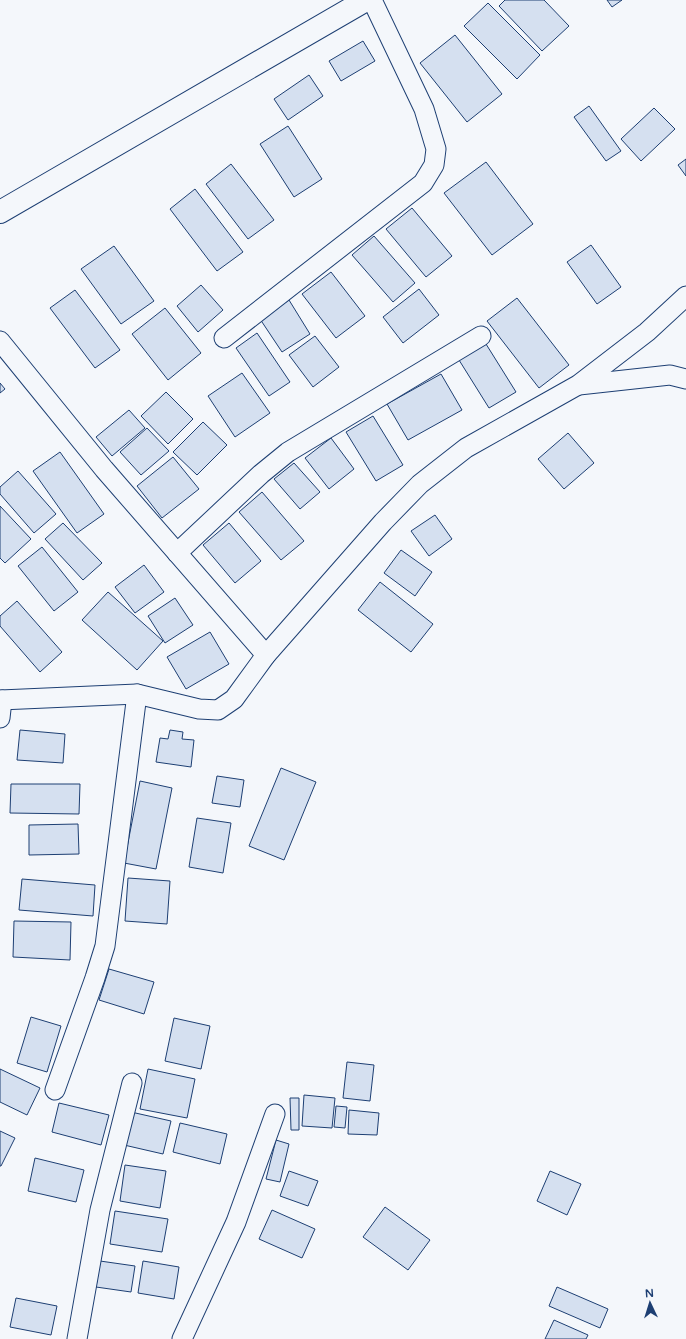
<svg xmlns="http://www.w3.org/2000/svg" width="686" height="1339" viewBox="0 0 686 1339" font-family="'Varela Round',sans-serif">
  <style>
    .building { fill: #d5e0f0; stroke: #1d3f73 }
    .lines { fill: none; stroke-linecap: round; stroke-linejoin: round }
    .street-casing { stroke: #1d3f73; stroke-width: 21 }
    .secondary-casing { stroke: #1d3f73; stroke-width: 24 }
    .street { stroke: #f4f7fb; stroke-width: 19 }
    .secondary { stroke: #f4f7fb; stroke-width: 22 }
  </style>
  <rect width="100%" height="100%" fill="#f4f7fb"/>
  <g class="building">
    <polygon points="505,0 544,0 569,26 542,51 499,6"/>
    <polygon points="607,0 622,0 612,7"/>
    <polygon points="488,3 540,55 517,79 464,26"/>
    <polygon points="455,35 502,94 467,122 420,63"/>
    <polygon points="363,41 375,61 341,81 329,61"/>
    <polygon points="309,75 323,96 288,120 274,99"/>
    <polygon points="589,106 621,151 606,161 574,117"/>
    <polygon points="654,108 675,129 641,161 621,139"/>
    <polygon points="288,126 322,179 294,197 260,144"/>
    <polygon points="686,159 686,176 678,165"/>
    <polygon points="486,162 533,224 492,255 444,193"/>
    <polygon points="231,164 274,220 248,239 206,184"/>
    <polygon points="195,189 243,252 217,271 170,209"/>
    <polygon points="412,208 452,256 426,277 386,229"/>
    <polygon points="374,236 415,283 393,302 352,255"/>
    <polygon points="591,245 621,287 597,304 567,262"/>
    <polygon points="114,246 154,301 121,324 81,269"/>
    <polygon points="331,272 365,316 336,338 302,294"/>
    <polygon points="201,285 223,310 198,332 177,306"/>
    <polygon points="419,289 439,315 403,343 383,317"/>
    <polygon points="75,290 120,350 95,368 50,308"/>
    <polygon points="517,298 569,365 539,388 487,321"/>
    <polygon points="289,300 310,334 282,352 260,319"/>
    <polygon points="165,308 201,353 168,380 132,334"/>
    <polygon points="257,333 290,382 269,396 236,348"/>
    <polygon points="315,336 339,367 313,387 289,355"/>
    <polygon points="486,344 516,392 489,408 459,360"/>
    <polygon points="242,373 270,413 235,437 208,396"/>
    <polygon points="441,374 462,410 408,440 387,404"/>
    <polygon points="0,383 5,389 0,393"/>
    <polygon points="166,392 193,419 168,444 141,416"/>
    <polygon points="129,410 145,428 112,456 96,437"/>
    <polygon points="373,416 403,465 376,481 346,432"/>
    <polygon points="203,422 227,445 197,475 173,452"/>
    <polygon points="147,428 169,451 141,475 120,452"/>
    <polygon points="568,433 594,463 564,489 538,459"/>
    <polygon points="331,438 354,469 329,489 305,458"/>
    <polygon points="60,452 104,514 77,533 33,471"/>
    <polygon points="173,457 199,489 162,518 137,486"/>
    <polygon points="294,463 320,492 300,509 274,479"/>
    <polygon points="18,471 56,514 34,533 0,494 0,487"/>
    <polygon points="262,492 304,541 281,560 239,512"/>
    <polygon points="0,506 31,539 5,563 0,558"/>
    <polygon points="435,515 452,539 429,556 411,531"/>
    <polygon points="63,523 102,563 83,580 45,539"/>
    <polygon points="229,523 261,561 235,583 203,545"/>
    <polygon points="42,547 78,592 54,611 18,566"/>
    <polygon points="401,550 432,572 415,596 384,573"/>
    <polygon points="144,565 164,592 135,613 115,587"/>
    <polygon points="380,582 433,624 411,652 358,610"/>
    <polygon points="108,592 163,641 137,670 82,620"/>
    <polygon points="175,598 193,625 165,643 148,616"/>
    <polygon points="17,601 62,652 40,672 0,626 0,616"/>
    <polygon points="210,632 229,664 186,689 167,657"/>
    <polygon points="20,730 65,734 63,763 17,760"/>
    <polygon points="170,730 183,732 182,739 194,740 191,767 156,762 160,738 168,739"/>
    <polygon points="281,768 316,782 284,860 249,846"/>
    <polygon points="217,776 244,780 240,807 212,803"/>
    <polygon points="140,781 172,788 156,869 124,863"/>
    <polygon points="11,784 80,784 79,814 10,813"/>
    <polygon points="197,818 231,823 223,873 189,867"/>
    <polygon points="78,824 79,854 29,855 29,825"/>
    <polygon points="128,878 170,881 167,924 125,921"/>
    <polygon points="22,879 95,885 93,916 19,910"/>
    <polygon points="14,921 71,922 70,960 13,957"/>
    <polygon points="109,969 154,982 144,1014 99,1000"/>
    <polygon points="31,1017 61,1026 47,1072 17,1063"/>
    <polygon points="174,1018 210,1026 201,1069 165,1061"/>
    <polygon points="347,1062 374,1065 370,1101 343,1098"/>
    <polygon points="0,1069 40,1088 27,1115 0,1102"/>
    <polygon points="148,1069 195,1079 187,1118 140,1109"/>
    <polygon points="304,1095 335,1098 332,1128 302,1126"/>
    <polygon points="290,1098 299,1098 299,1130 291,1130"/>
    <polygon points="59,1103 109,1115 101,1145 52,1132"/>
    <polygon points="336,1106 347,1107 345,1128 334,1127"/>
    <polygon points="349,1110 379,1113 377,1135 348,1134"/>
    <polygon points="131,1112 171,1121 163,1154 124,1145"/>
    <polygon points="180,1123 227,1134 220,1164 173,1152"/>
    <polygon points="0,1131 15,1138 1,1166 0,1166"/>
    <polygon points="276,1140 289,1144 280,1182 266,1179"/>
    <polygon points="35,1158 84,1170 76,1202 28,1191"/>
    <polygon points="125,1165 166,1171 160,1208 120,1201"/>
    <polygon points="289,1171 318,1181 308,1206 280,1196"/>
    <polygon points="550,1171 581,1184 567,1215 537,1201"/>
    <polygon points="385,1207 430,1240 408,1270 363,1237"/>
    <polygon points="272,1210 315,1229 302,1258 259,1239"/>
    <polygon points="115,1211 168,1219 162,1252 110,1244"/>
    <polygon points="100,1261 135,1266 131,1292 96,1287"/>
    <polygon points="143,1261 179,1267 174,1299 138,1293"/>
    <polygon points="557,1287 608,1309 600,1328 549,1306"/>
    <polygon points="16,1298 57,1306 51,1335 10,1327"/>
    <polygon points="554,1320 588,1335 586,1339 545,1339"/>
  </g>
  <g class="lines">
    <g class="street-casing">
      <g id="street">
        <polyline points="224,338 423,183 434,165 436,149 424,109 372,0"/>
        <polyline points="0,341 104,469 266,655"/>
        <polyline points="579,385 670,375 686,379"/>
        <polyline points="177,553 261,474 288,452 481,336"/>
        <polyline points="0,700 137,694 199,709 218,710 234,699 266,655 383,522 420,484 466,448 578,385 647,332 686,296"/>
        <polyline points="0,718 2,700"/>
        <polyline points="55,1090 95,978 105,946 137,694"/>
        <polyline points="77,1339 100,1210 132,1083"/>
        <polyline points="182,1339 236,1222 275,1114"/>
      </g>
    </g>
    <g class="secondary-casing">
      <polyline id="secondary" points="0,212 366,0"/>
    </g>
    <use href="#street" class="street"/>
    <use href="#secondary" class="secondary"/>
  </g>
  <g transform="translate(650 1303) rotate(356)" stroke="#f4f7fb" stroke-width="3" paint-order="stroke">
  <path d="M0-3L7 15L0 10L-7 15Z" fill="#1d3f73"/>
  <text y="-6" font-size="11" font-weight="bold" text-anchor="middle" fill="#1d3f73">N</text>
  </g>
</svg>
